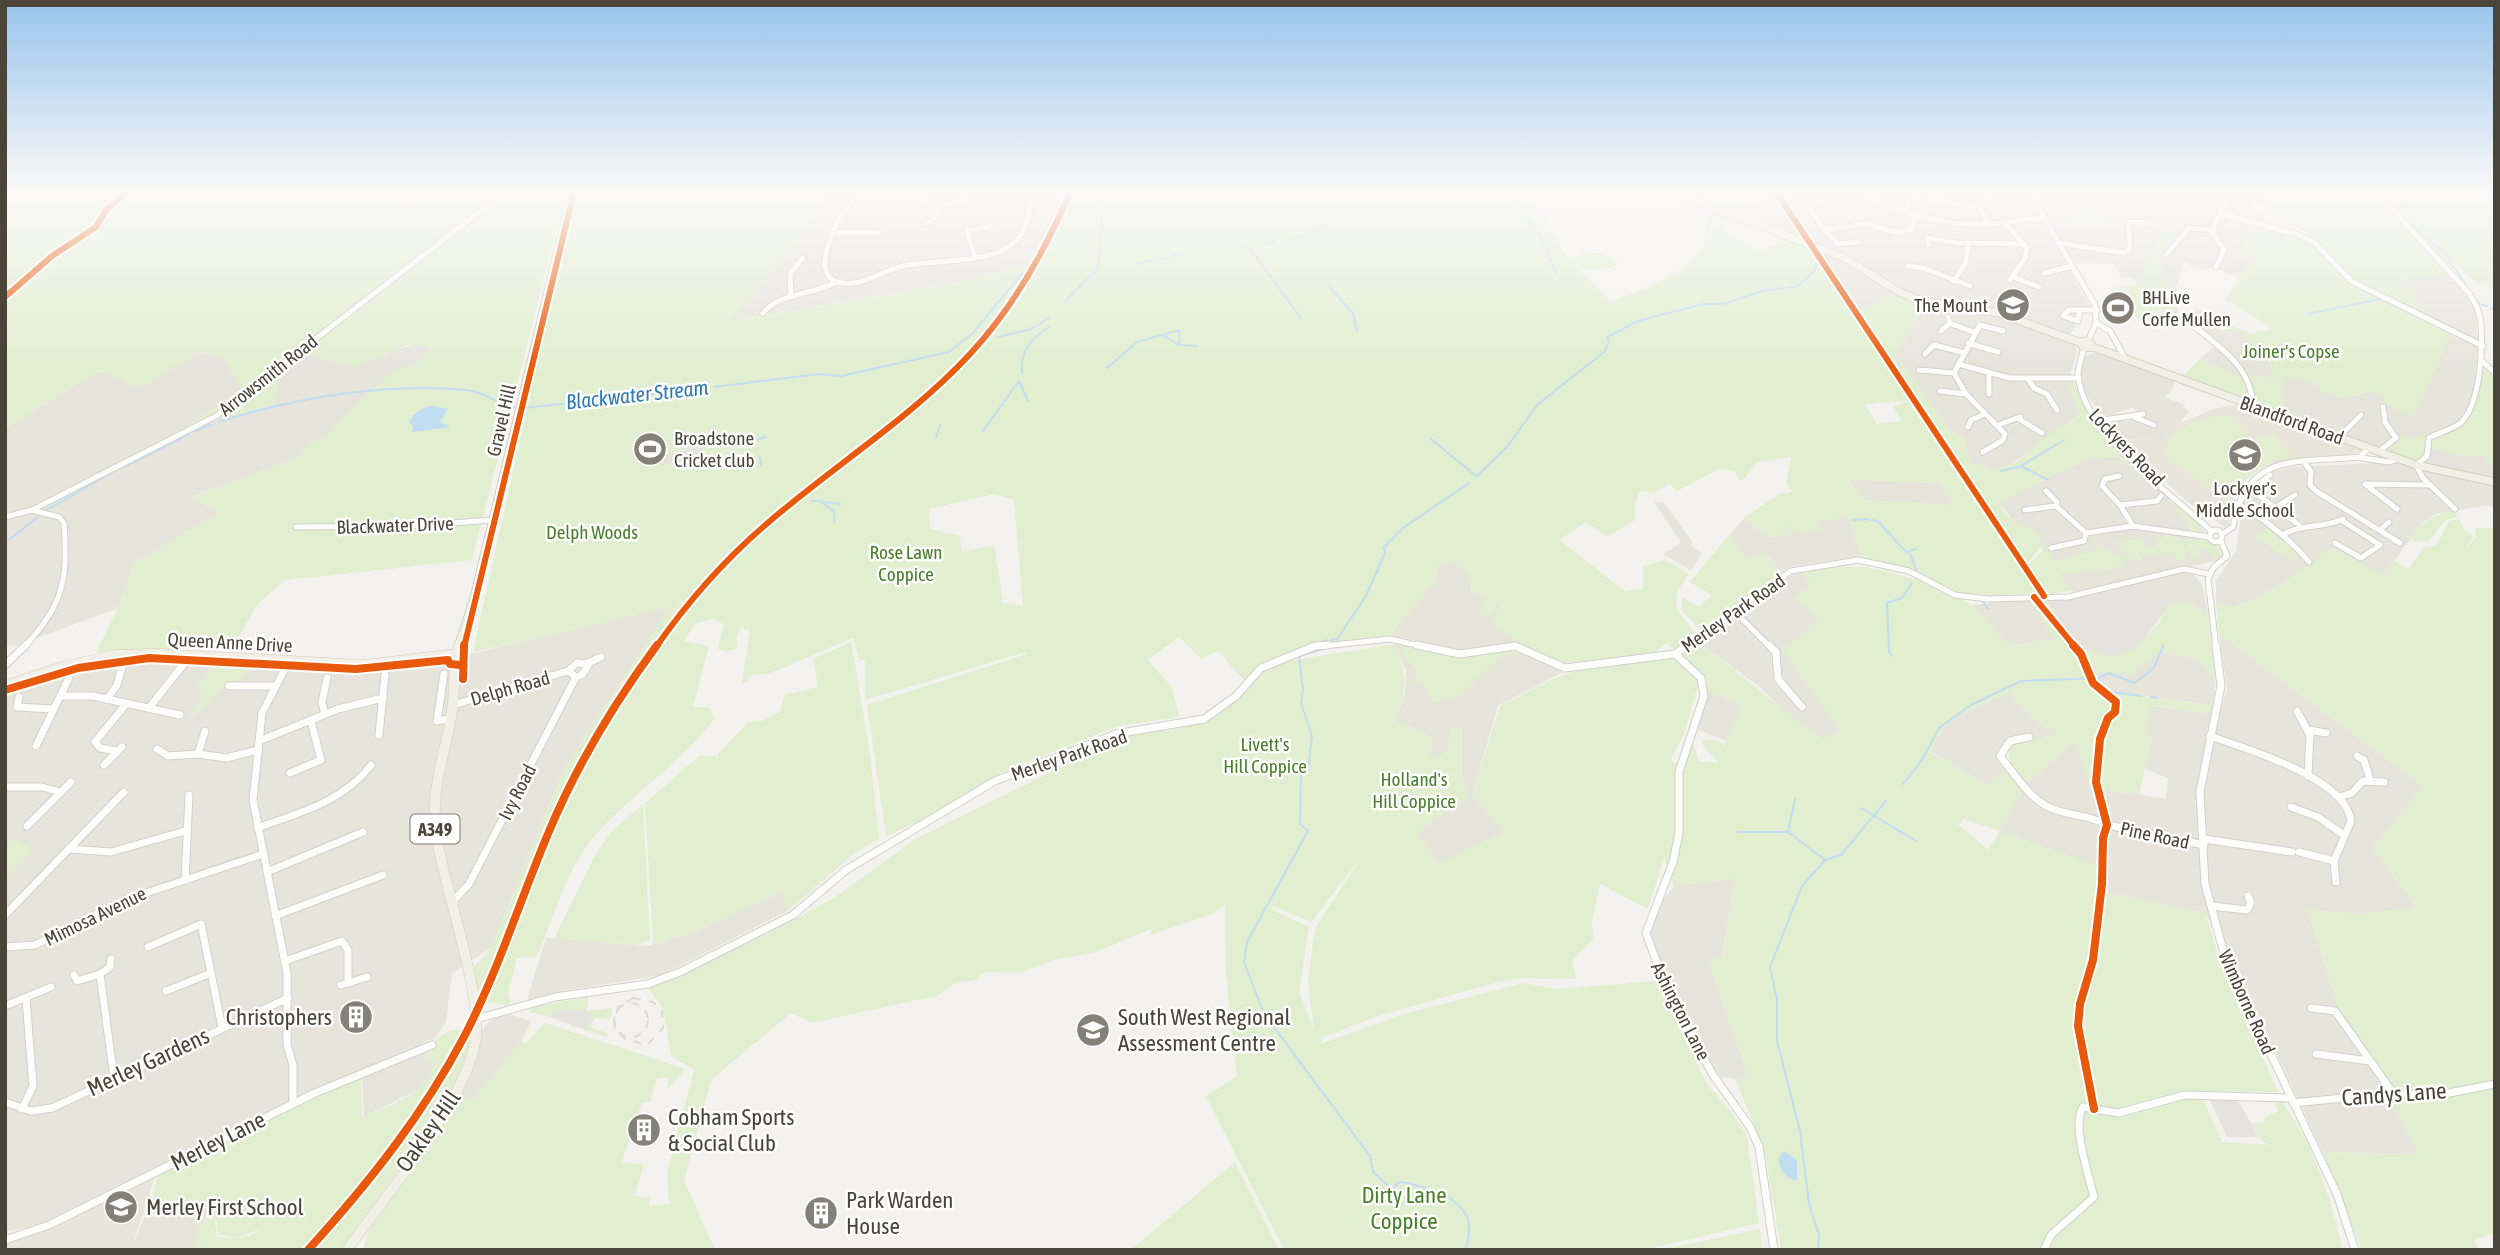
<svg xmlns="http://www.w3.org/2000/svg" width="2500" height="1255" viewBox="0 0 2500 1255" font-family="'Asap Condensed',sans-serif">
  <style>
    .residential { fill: #e7e4dc }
    .industrial { fill: #e6e2de }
    .education { fill: #eae5da }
    .green { fill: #e1eecf; fill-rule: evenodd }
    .parking { fill: #e6e3df }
    .water { fill: #c0ddf1 }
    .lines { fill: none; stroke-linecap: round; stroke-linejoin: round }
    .stream { stroke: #c0ddf1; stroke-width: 2 }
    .minor-far1-casing { stroke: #d2d0cb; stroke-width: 7 }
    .minor-casing { stroke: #d2d0cb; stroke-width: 9 }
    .major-far1-casing { stroke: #d6cebb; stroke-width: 9 }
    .major-casing { stroke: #d6cebb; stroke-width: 11 }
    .minor-far1 { stroke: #fdfdfc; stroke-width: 5 }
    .minor { stroke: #fdfdfc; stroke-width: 7 }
    .major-far1 { stroke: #f2efe6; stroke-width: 7 }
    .major { stroke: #f2efe6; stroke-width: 10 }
    .rail { stroke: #dbdbda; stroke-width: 2; stroke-dasharray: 8 8; stroke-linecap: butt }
    .cycleway-far1-casing { stroke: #fff; stroke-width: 10 }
    .cycleway-casing { stroke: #fff; stroke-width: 12 }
    .cycleway-far1 { stroke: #e8590c; stroke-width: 6 }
    .cycleway { stroke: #e8590c; stroke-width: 8 }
    .labels { text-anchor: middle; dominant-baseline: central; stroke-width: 5; stroke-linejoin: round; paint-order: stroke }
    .shield { fill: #fff; stroke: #817c74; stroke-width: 2 }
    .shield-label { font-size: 18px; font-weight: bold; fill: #4b4439 }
    .poi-label { font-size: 19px; fill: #4b4439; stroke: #fff; text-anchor: start }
    .park-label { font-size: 19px; fill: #4a7f2a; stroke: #fff }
    .street-label { font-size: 19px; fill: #4b4439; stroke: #fff }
    .water-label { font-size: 21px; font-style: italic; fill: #2e7ab2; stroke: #fff }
    .near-poi-label { font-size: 23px; fill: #4b4439; stroke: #fff; text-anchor: start }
    .near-street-label { font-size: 23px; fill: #4b4439; stroke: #fff }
    .near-park-label { font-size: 23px; fill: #4a7f2a; stroke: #fff }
  </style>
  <rect width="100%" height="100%" fill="#f4f2ee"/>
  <g class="residential">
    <polygon points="829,192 1065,192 1032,265 967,281 730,321 804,231"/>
    <polygon points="1776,192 2025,192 2092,310 2074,309 2077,325 2069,335 2077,351 2070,376 2064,377 2080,415 2007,467 1992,469 1973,464 1964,448 1966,440 1951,431 1895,364 1894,355 1927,304 1848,257 1733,213"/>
    <polygon points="2032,192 2262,192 2267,205 2252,202 2249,210 2263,213 2258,258 2239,278 2215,268 2203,270 2184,262 2176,287 2179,319 2169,320 2132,278 2121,277 2114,264 2074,263"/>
    <polygon points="1811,246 1851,263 1897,293 1857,312"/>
    <polygon points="2452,276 2475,308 2478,343 2358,283"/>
    <polygon points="2199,309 2225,333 2239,330 2253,342 2269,361 2276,379 2247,375 2236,360 2182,316"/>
    <polygon points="2452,333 2478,347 2472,401 2456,423 2423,439 2412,462 2283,414 2283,376 2311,381 2322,391 2355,396 2370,390 2385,397"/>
    <polygon points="422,344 430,346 426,357 408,368 321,441 312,441 298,458 192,497 219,513 133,564 118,608 16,646 5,645 5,429 98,371 141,388 199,351 224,358 242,390 187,425 305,353 355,367 392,350"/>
    <polygon points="2215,347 2230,360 2243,378 2199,359"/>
    <polygon points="2097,352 2176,379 2171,392 2164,397 2186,405 2183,407 2189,411 2164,443 2149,438 2122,440 2106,423 2119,419 2126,422 2141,415 2133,407 2103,418 2084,391 2080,378 2085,356"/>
    <polygon points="2457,455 2484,456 2495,472 2495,479 2464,473"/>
    <polygon points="2118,456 2171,501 2198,539 2215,544 2223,554 2221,557 2215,561 2072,592 2045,557 2037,533 2014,522 1999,502 2088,458"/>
    <polygon points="2401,462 2495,485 2495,507 2483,506 2436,514 2423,522 2384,575 2304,571 2254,600 2233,607 2216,603 2216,581 2236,551 2245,489 2265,474 2288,467"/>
    <polygon points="1849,479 1939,483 1955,506 1864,500"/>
    <polygon points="2209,488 2231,504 2229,525 2225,527 2185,500"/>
    <polygon points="1654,502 1664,503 1669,509 1693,543 1690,545 1702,553 1691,570 1663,554 1679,544 1680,541"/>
    <polygon points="1848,516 1861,557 1791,566 1781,573 1766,553 1746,559 1729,535 1744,518 1767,537 1791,533 1788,525"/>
    <polygon points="1455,563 1469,573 1471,591 1502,603 1492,623 1520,644 1460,651 1390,635 1429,588 1437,564"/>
    <polygon points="2182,570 2194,575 2202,584 2208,613 2187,602 2169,604 2166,610 2143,582"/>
    <polygon points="1800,572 1812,583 1794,599 1820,620 1800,676 1818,696 1840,729 1822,740 1786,713 1762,689 1697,641 1792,575"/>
    <polygon points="2028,599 2056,639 2009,646 1972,605"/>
    <polygon points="670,607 563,771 491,948 452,973 446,1022 435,1038 282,1105 50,1222 5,1232 5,689 63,671 112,660 151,658 351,672 409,668"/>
    <polygon points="2219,633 2423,787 2372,848 2418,908 2355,914 2308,910 2337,1005 2419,1154 2323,1152 2232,959 2206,914 2101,891 2000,831 2028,782 2075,741 2091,787 2166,799 2168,778 2145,769 2152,738 2145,730 2149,713 2152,706 2212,714 2206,733 2214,733 2227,689"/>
    <polygon points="1395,644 1458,656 1515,648 1565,671 1498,706 1472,795 1505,832 1369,896 1351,873 1375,839 1372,829 1378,795 1376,789 1382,760 1405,693 1406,671"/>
    <polygon points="2160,651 2196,660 2215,677 2214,706 2107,690 2096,672 2131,675"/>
    <polygon points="1707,690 1741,705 1727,741 1695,729"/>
    <polygon points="2008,692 2040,724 2059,733 1999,749 1996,757 2005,767 1989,785 1930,751 1939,731 1961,714"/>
    <polygon points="1735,877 1722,958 1708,960 1748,1075 1735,1079 1720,1077 1694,1036 1665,983 1649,937 1660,901 1674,887"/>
    <polygon points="783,891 788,911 659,976 561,991 527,1000 546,938 647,946 690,934"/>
    <polygon points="506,1013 531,1021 521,1042 473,1100 459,1095 481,1030 491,1020"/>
    <polygon points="427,1052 425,1057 435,1061 432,1076 419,1089 364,1117 362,1077"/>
    <polygon points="209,1208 195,1246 210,1247 208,1250 131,1250 144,1218"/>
  </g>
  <g class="industrial">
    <polygon points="2430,449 2457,455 2464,473 2421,465 2429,458"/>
    <polygon points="2143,582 2166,610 2145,638 2132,650 2113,657 2080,648 2045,598 2084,597"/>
  </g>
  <g class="education">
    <polygon points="2239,404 2362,448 2364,451 2327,459 2295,460 2261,468 2242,483 2231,504 2209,488 2185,500 2122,440 2149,438 2164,442 2168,431 2176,425 2213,409"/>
    <polygon points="155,1177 131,1250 5,1250 5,1244 62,1223"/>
  </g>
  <g class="green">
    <path d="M5,192H409L401,204L507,192H566L472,560L285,580L258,604L237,639L211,647L96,653L118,608L133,564L219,513L191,498L298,458L312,441H321C344,417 365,392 393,373C407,364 427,366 430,346L407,345L355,367L305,353L282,368L274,407L184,427L241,390L224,358L199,351L141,388L98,371L5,429Z"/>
    <path d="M575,192H828L804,231L731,321L967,281L1032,265L1065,192H1526L1547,221L1544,228L1554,234L1568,260C1585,253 1604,248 1619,262C1608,272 1592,270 1579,270L1611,302C1637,291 1686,275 1701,250C1708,237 1705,220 1705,206L1737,219L1720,227L1762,253L1788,237L1811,246L1857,312L1897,293L1927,304L1894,355L1895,364L1902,363L1951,431L1966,440L1964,448L1973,464C2017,480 2025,448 2056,429C2065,424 2074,423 2080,415L2064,377L2073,379L2081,401L2098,426L2198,522L2204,532L2195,534L2171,501L2120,457L2088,458L2000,502C2005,520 2022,526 2037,533L2043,546L2024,566L2025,568L2047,547L2055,561L2099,549L2090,539L2095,536L2099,545L2115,556L2123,554L2127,560L2123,562L2128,568L2118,565L2119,574L2114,568L2082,572L2078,568L2082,573L2060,575L2071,591L2047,594L2038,582L2045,593L1995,595L1956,592L1914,570L1861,557L1848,517L1803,523L1818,522L1823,531L1796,534L1791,525L1788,526L1791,534L1767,537L1744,518L1779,494L1793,492L1786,483L1791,457L1758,462L1741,482L1734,471L1719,469L1677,491L1670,484L1655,492L1640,491L1635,504V520L1607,537L1586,522L1559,540L1625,591L1643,589V566L1665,560L1689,574L1678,590L1676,608L1696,635L1675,651L1666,643L1655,653L1565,663L1520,644L1491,623L1502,603L1498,602L1491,617L1479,613L1486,597L1470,590L1469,573L1455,563L1437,564L1436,588H1429L1390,635C1337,641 1287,646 1243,679L1218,651L1201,659L1179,637L1148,660L1172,687L1179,717L1118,726L1002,772L922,820L886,836L867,705L1027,654L1026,652L865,700V660L859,659L853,638L771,673L749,676L747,682L742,683L750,630H744L743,624L737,636V648L726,652L718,649L723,625L714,618L696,623L684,641L709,646L693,707H709L715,718C681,763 637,790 599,831C568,863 554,917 537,957L517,958L508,995L511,1001L507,1006L491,1002L477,1003L474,967L491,948L563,771L669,608L473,652ZM1909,401L1893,406L1901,421L1877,424L1865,404ZM1850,480L1939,483L1954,505L1864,500ZM994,494L1014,500L1023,606L1003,603L994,545L962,552L960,536L930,529L929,509Z"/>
    <polygon points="1677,192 1776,192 1777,194 1733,213"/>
    <polygon points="2262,192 2374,192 2452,276 2358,283 2321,244 2267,205"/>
    <polygon points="2380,192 2466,192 2495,214 2495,290 2484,284 2479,285 2466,275 2456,263 2448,266"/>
    <polygon points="2069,209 2098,211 2105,228 2080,226 2087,235 2080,233"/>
    <polygon points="2253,224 2297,236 2311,244 2355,287 2452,333 2415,416 2383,404 2384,397 2370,390 2341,399 2322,391 2311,381 2283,376 2283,414 2259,405 2247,375 2275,379 2269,361 2239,331 2225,333 2222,330 2232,326 2254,334 2258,330 2265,332 2272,328 2225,300 2239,278 2258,258 2241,250"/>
    <polygon points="2162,229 2182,230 2158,265 2163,267 2160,283 2169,286 2166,306 2178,317 2168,319 2167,325 2146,327 2131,311 2115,287 2137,286 2146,264 2154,258 2157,235 2162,235"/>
    <polygon points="2400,281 2405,286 2411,285 2421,315 2360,285"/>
    <polygon points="2199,359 2243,378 2252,402 2183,377"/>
    <path d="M2484,366L2495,377V472L2484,456L2457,455L2430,449V442C2470,423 2477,409 2484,366Z"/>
    <path d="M2230,415L2255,443L2252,438L2274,435L2293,458L2271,460L2273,463C2252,471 2239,483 2230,503L2171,461L2164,451C2174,423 2204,418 2230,415Z"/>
    <polygon points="2401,435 2413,439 2422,435 2428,438 2426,455 2414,463 2392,453 2395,450 2390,447"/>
    <path d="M2454,511L2458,517L2445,520L2429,541L2416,542L2410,539C2423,521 2432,515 2454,511Z"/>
    <path d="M2459,519L2465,531L2474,536L2460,558L2476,536L2475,528H2495V1233L2474,1240L2480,1250H2362L2323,1152L2419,1154L2337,1005L2308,909L2355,914L2418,907L2372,848L2423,787L2219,633L2216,603C2221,604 2228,607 2232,607C2256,606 2313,562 2332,547L2384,575L2394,561L2408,569L2425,547L2436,546L2449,521Z"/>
    <path d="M2267,528C2277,535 2292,541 2296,553L2290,554L2294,558H2299L2293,561L2254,537Z"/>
    <polygon points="1729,535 1746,559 1765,553 1781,573 1702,631 1682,611 1682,597 1699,607 1712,595 1690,582"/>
    <polygon points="2164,535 2181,538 2189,558 2178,561 2170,552 2152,556 2139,554 2143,560 2133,561 2116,543 2140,538 2148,547 2158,545 2153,539 2166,538"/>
    <path d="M2184,539C2197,541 2217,536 2223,554L2213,561L2211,559L2216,558L2203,547L2197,550L2201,555L2192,559Z"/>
    <path d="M1839,567H1867L1919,580L1972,605L2010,646L2055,639L2028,599L2045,598L2080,648L2113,657L2132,650L2145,638L2159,623L2169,604L2187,602L2208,613L2215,677L2196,660L2161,651L2131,675L2096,672L2107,691L2214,706L2212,714L2152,706L2145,730L2152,738L2139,795L2090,787L2075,741L2028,782L2000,831L2100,866L2101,891L2206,914L2222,969L2278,1092L2199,1091L2222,1142L2270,1145L2264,1143L2252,1124L2265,1122L2263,1118L2279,1111L2273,1101L2281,1102C2311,1135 2333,1206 2343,1250H1781L1765,1151L1735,1079L1748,1075L1708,960L1723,957L1735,878L1674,887L1664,858L1648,909L1600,884L1592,921L1593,940L1572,961L1576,979L1522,978L1494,983L1378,1016L1324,1037L1320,1044L1401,1015L1523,983L1558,989L1657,981L1707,1084L1733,1114L1747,1136L1759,1223L1643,1250H1284L1206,1096L1237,1076L1226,976L1225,905L1212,914L1150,935L1153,928L1096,952L1054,960L1021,972L980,973L979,979L953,984L933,999L931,997L812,1023L791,1013L711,1080L684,1180L715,1250H363L372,1220L459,1095L473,1100L521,1042L526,1043L545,1023L683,1068V1073L667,1089L669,1078H657L650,1102L642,1103L635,1121H630L626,1132L631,1133L622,1162L644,1164L635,1196L650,1198L649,1206L669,1204L667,1173L694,1070L671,1056L663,1008L648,988L765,935L834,898L917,838L1067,764L1065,758L1120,737L1178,729L1209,720L1243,694L1264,670L1288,661L1395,644C1408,676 1407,687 1396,720L1433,737L1431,758L1447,752L1451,728H1462V777L1469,797L1418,833L1438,863L1504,832L1472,795L1500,706C1523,695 1546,680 1570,673C1613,659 1659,670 1697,641C1740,673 1779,708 1822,739L1840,730L1782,650L1819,620L1793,599L1812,583L1800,572ZM1698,686L1741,705L1724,745L1712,739L1703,740V746L1719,763L1699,761L1693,742L1682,768L1671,760L1684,734ZM2008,692L2040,724L2058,733L2007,746L2012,768L2021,777L2005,767L1989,784L1930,752C1943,717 1976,707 2008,692ZM1963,819L2000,831L1988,850L1959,825ZM1363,855L1315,928L1308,981L1314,1031L1299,991L1309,927L1273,910L1271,905L1311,922Z"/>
    <polygon points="851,642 870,755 879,839 857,851 788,911 783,891 690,934 653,944 645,803 699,756 716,756 718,759 718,754 747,723 764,720 781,711 784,695 818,687 813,659"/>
    <polygon points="1399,646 1458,656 1515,648 1520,653 1502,657 1458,697 1433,703 1422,683 1410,685 1417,674"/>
    <path d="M215,662L253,664C241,685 233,677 219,692C211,700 206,708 195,715L189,714L202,699L201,692L196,688Z"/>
    <polygon points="643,804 650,940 637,945 554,939 595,855 612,831"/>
    <polygon points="14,839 34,848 5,879 5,848"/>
    <polygon points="588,997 587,1011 612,1008 610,1020 595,1018 591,1024 592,1028 608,1033 607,1037 585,1030 590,1016 556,1011 547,1016 529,1012 531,1007"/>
    <path d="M452,1030H473L463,1068L443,1108L342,1250H208L209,1247L194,1246L198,1224L206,1222V1218L215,1221L217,1237C233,1239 248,1240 260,1229L237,1238L219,1235L216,1220L208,1216L210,1207L149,1215L158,1174L298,1104L361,1077L362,1118C388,1105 430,1094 434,1061L426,1062C426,1045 437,1037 452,1030Z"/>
    <polygon points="1235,1162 1279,1250 1131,1250 1133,1248"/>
    <polygon points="1760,1229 1762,1250 1661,1250"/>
  </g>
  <g class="parking">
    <polygon points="704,447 704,457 662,465 661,455"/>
    <polygon points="584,1009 590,1016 585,1030 547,1016 556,1011"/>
    <polygon points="2237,1099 2259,1137 2227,1137 2210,1100"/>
  </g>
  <g class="water">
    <path d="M433,406L448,409L440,422L451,427L412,432L413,426L409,422C414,412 422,407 433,406Z"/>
    <path d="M1784,1151L1797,1160V1181C1785,1178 1778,1169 1779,1157Z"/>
  </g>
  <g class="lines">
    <g class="stream">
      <polyline points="1509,192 1515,209 1539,234 1556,272"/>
      <polyline points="2397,192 2413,225 2445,254 2479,304 2487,306"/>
      <polyline points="1293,239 1328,227"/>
      <polyline points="1268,243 1273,242"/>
      <polyline points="1248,246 1301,318"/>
      <path d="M1138,264C1154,258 1162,261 1180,253"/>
      <polyline points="1078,288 1098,269 1104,192"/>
      <polyline points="1330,288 1353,313 1357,332"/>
      <polyline points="1065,302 1076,290"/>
      <polyline points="2491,308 2495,311"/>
      <polyline points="2308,314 2380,299"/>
      <polyline points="1163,335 1179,345 1197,346"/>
      <polyline points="998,337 1031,329 1049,318"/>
      <polyline points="1107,368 1137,342 1179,330 1179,345"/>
      <path d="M1022,373C1020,351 1031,338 1049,327"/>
      <polyline points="714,387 819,374 841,376 949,352 973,333 1023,272"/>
      <polyline points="523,408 702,389"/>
      <path d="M218,422C295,398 385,382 467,390C485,392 499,405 517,408"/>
      <polyline points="195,431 211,425"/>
      <polyline points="983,431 1019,381 1028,401"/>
      <polyline points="936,438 940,425"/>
      <polyline points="1431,439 1476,476"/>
      <polyline points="747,442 766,437"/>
      <polyline points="760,458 761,466"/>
      <polyline points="124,467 188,435"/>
      <polyline points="2001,471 2021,466"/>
      <polyline points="1476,477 1507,447 1537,405 1604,352 1609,342 1607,337 1638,321 1703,304 1723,304 1762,291 1798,286 1815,270 1817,261 1811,249"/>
      <polyline points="2048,480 2021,466 2064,440"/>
      <polyline points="811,501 818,501"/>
      <polyline points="820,501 835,512 834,522"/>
      <polyline points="823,502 840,504"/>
      <polyline points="45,511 116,470"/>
      <polyline points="1853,520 1867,519"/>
      <polyline points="1871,520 1878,521 1906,552 1916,549"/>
      <polyline points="5,543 39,516"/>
      <polyline points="1910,554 1917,571"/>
      <polyline points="1983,602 1988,609"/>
      <polyline points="1331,640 1337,639 1366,596 1385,553 1384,547 1403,528 1469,483"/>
      <polyline points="1323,641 1326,640"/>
      <path d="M1323,649L1299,656L1303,690L1301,703L1312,736L1308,770L1301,775L1300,824L1308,831L1247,942L1244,962L1264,1014L1370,1156L1373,1172L1392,1189L1399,1182C1415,1182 1434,1194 1444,1193C1469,1213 1473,1218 1466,1250"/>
      <polyline points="1892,656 1889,651 1887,603 1902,598 1912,583"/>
      <polyline points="2098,678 2106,691 2141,696"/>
      <polyline points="2151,697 2157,698"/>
      <polyline points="1903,784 1922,760 1939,728 1971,705 2021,681 2098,678 2109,673 2134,683 2154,668 2163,646"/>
      <polyline points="1861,808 1916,841"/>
      <polyline points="1738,832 1788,832 1825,860"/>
      <polyline points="1788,832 1795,799"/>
      <polyline points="435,1083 457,1047"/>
      <polyline points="1818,1250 1819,1235 1809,1204 1800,1131 1777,1041 1777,1000 1770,967 1802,886 1825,860 1841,855 1886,801"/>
    </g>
    <g class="minor-far1-casing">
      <g id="minor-far1">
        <path d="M1854,192C1896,211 1939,226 1985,224C2005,223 2025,219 2045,218"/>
        <polyline points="2029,192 2095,305 2096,323 2088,341"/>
        <polyline points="2113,192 2158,193 2171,203"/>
        <path d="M2377,192L2469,293C2472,299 2477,306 2479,313C2485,337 2481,408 2459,424C2450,430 2438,433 2429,438L2427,456L2416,465L2423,478L2455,509"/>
        <polyline points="860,193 876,200 914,198 940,206 969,199 972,192"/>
        <path d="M862,195C858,197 852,200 849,204C836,218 810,274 837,282C860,289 882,270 904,266C956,256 1038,271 1029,192"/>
        <polyline points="1800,195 1824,230 1866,224 1899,233 1912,229 1916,215"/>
        <polyline points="1987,198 1981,207 1987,224"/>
        <polyline points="1806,203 1825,202"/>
        <polyline points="1906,212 1909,200 1914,198 1981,207"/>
        <polyline points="2221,214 2296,234 2314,242 2351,281 2483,346"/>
        <polyline points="2004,222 2027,248 2025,258 2010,280"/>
        <polyline points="927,223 937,216 940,206"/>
        <polyline points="1824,230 1838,244 1859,242"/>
        <polyline points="832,233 879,233"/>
        <polyline points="2059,243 2124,253 2130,248 2129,222 2149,223"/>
        <polyline points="1928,245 1928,238 1956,243 2025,244"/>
        <polyline points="2166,255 2189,228 2214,230"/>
        <polyline points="975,258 967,231 991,226"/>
        <polyline points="1908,266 1924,268 1970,286"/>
        <polyline points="2216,267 2224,250 2212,232 2229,192"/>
        <polyline points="2045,273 2072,266"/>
        <polyline points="2013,277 2039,287"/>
        <polyline points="1954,281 1966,262 1968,243"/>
        <polyline points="791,297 790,273 803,258"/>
        <polygon points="2069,310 2080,310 2078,321 2063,316"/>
        <polyline points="2080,310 2097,310"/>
        <path d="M763,313C780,292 814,295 836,282"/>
        <path d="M2187,321C2216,344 2252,366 2253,406"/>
        <polyline points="1949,323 1976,333"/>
        <polyline points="2096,323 2110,331 2126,360"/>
        <polyline points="1941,331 1950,323 1948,317"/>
        <polyline points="1968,343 1998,352"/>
        <path d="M2084,348C2082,356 2078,366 2078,374C2082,434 2171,492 2211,531"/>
        <polyline points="1925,354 1934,345 1965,353"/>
        <polyline points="2483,362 2495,373"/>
        <polyline points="1958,364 2010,378 2077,378"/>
        <polyline points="1919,370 1954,373"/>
        <polyline points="1989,375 1989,394"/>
        <polyline points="2028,379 2034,388 2047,394 2057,410"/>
        <polyline points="1940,391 1966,394"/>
        <polyline points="2134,417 2154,425"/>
        <polyline points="2019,419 2042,433"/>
        <polyline points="2097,421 2143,414"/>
        <polyline points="1998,425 2020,417"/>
        <polyline points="1968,427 1971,420 1985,414"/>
        <polyline points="2339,437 2361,415"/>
        <polyline points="1983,452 2003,440 2005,434 1966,394 1954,373 1980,325 2003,331"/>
        <polyline points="2378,452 2396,438 2385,422 2383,407"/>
        <polyline points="2362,458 2389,462 2398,459"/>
        <polyline points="2305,463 2311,472 2310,485 2316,491 2400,543"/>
        <polyline points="2270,475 2251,490 2299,525"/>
        <polyline points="2119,476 2105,479 2102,486 2120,505 2133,526"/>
        <polyline points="2046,491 2057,502 2056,506"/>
        <path d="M2235,503C2257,512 2294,543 2309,562"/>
        <polyline points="2120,505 2157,501 2161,496"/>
        <polyline points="2276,507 2295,495"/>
        <polyline points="2397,509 2365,484 2430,485"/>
        <polyline points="2025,510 2056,506 2086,533"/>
        <polyline points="5,517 32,510 216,416 505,192"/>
        <polyline points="296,527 408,526 493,520"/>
        <circle cx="2216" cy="536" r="6"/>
        <polyline points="2380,530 2389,522"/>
        <path d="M2222,534L2233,527C2246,451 2298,463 2360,457L2368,448"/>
        <path d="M2283,535C2302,523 2323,529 2343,519"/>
        <polyline points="2335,543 2361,558 2380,545 2341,520"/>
        <polyline points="2051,548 2084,541 2086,533 2133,526 2210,537"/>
        <polyline points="1736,613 1770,647"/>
        <path d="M24,647C64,605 68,579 64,523L59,517L32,510"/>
        <polyline points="1314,647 1390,639 1425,647"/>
        <polyline points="1511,647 1516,647"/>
        <polyline points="1685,647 1791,571 1858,560 1909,571 1955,595 1988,599 2068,597 2184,569 2209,574"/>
        <polyline points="2216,647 2208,579 2213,568 2227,556 2221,541"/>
      </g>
    </g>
    <g class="minor-casing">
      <g id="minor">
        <polyline points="1417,645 1460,654 1515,646 1565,668 1675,654 1688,645"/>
        <polyline points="1769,645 1776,652 1778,679 1802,707"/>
        <polyline points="2216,645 2221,686 2200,792 2205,884 2225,957 2337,1194 2355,1250"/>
        <polyline points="1675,654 1701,678 1704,696 1679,772 1679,833 1673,862 1646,933 1670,998 1713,1075 1750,1127 1759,1147 1774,1250"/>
        <polyline points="289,661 262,713 253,800 287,973 287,1045 293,1065 293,1103"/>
        <polygon points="577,663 589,664 582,675 576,677 568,671"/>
        <polyline points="588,663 601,657"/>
        <polyline points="5,665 26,645"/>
        <polyline points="444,674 437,721 448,719"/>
        <polyline points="229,686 274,686"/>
        <polyline points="64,696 93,696 180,715"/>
        <polyline points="19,697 17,707 53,709"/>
        <polyline points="107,699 117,685 122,667"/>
        <polyline points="453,705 568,671"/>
        <polyline points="149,708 190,656"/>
        <polyline points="2297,711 2310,735 2308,776"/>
        <polyline points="325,714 322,702 327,678"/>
        <polyline points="2309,730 2326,733"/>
        <polyline points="379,735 385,675"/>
        <path d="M2210,736C2245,749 2346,777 2351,821L2334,861L2299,852"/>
        <path d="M2029,737L2010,741L2000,756C2017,777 2032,804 2059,811C2076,816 2092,816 2107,825"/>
        <polyline points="259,741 338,709 383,698"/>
        <polyline points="36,746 69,678"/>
        <polyline points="157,749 168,756 198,754 227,758 257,750"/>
        <polyline points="117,751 100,748 95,742 126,704"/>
        <polyline points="198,754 205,731"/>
        <polyline points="2357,756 2364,760 2370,780"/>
        <polyline points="104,765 122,747"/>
        <polyline points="290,773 321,760 311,721"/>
        <polyline points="5,787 42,787 60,792"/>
        <polyline points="2340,797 2352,793 2363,781 2384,782"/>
        <polyline points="2291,807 2318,817 2344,835"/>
        <polyline points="27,826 71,782"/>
        <path d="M257,828C299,813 343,802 371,765"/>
        <polyline points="2204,839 2292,852"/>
        <polyline points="69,849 111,852 185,831"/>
        <polyline points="2334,861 2336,882"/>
        <polyline points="2102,863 2103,838 2108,825 2204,845"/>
        <polyline points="267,872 363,832"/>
        <polyline points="185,880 189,795"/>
        <polyline points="451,903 469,884 576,677"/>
        <polyline points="2212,906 2247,910 2251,903 2248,896"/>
        <polyline points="5,915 124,792"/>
        <polyline points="275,916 383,875"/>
        <polyline points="5,947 35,945 125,900 263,854"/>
        <polyline points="148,947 201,924 222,1027"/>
        <polyline points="111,959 110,967 100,974 114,1078"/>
        <polyline points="285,961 342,941 348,950 348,983"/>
        <polyline points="74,975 77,981 100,974"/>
        <polyline points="341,985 367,977"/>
        <polyline points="166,991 211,973"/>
        <polyline points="5,1006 51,987"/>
        <polyline points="2311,1008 2335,1011 2393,1093"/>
        <polyline points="476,1019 555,997 648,984 680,972 793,915 846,870 995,781 1116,734 1204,719 1236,696 1261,668 1315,646 1328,645"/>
        <polyline points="2316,1054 2370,1061"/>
        <polyline points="5,1102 31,1111 52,1108 288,998"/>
        <polyline points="2293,1103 2393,1093 2439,1095 2495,1084"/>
        <polyline points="22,1109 33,1086 26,999"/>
        <polyline points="5,1240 49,1225 315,1093 432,1045"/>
        <path d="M2044,1250L2051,1235L2094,1197C2089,1176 2071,1124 2083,1107L2118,1113L2185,1095L2291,1098"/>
      </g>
    </g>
    <g class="major-far1-casing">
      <g id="major-far1">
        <polyline points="1671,192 1845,258 1899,292 1921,301 1998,313 2079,342"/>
        <polygon points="2088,341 2093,347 2084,348 2079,342"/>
        <polyline points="2093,347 2416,465 2495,482"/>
        <polyline points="458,647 474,598 572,192"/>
      </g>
    </g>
    <g class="major-casing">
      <g id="major">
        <polyline points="5,686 62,667 117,655 159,654 364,665 456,654"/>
        <path d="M347,1250C385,1196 463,1106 475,1043C484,997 445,891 437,839C428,787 448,751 453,703C455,684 453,663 459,645"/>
      </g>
    </g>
    <use href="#minor-far1" class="minor-far1"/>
    <use href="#minor" class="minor"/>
    <use href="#major-far1" class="major-far1"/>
    <use href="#major" class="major"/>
    <g class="rail">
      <polygon points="633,998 653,1002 662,1010 663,1028 647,1045 625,1039 614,1030 618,1007"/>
      <circle cx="631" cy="1020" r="17"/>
    </g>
    <g class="cycleway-far1-casing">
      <g id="cycleway-far1">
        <polyline points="1776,192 2044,596"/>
        <polyline points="5,297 52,256 96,227 106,210 127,192"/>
        <polyline points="2034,597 2075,647"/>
        <polyline points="464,647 574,192"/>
        <path d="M656,647C689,600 726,558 770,521C836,464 911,418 970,354C1014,307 1045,251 1070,192"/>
      </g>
    </g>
    <g class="cycleway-casing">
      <g id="cycleway">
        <polyline points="2073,645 2081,654 2093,683 2116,702 2115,712 2108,718 2100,739 2096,782 2107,825 2103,838 2102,884 2093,960 2080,1004 2078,1026 2094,1109"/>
        <polyline points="463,679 464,645"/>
        <polyline points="5,690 78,668 149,658 356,669 448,660 450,664 461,665"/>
        <path d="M308,1250C368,1184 423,1115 465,1035C499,969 521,897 550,829C578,763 615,702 657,645"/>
      </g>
    </g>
    <use href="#cycleway-far1" class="cycleway-far1"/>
    <use href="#cycleway" class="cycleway"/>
  </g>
  <linearGradient id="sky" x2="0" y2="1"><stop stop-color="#98c4ec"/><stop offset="0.52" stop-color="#faf9f7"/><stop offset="1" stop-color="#faf9f7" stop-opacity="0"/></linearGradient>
  <rect width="2500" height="368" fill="url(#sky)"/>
  <defs>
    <g id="school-disc" transform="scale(1.75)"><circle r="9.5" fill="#868178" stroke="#fff"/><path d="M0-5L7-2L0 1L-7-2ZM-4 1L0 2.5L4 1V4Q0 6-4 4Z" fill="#fff"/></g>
    <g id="stadium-disc" transform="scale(1.75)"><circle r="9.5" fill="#868178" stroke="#fff"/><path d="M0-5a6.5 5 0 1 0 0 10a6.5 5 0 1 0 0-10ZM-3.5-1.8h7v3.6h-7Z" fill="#fff"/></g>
    <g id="building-disc" transform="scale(1.75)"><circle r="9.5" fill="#868178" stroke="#fff"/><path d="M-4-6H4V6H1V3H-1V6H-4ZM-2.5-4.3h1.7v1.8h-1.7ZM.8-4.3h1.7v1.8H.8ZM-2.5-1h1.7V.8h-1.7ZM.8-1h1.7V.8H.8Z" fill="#fff"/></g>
    <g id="university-disc" transform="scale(1.75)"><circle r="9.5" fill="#868178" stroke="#fff"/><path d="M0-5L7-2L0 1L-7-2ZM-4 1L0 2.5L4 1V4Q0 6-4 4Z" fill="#fff"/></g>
  </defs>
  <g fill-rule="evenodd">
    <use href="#school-disc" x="2013" y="305"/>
    <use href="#stadium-disc" x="2118" y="308"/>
    <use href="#stadium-disc" x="650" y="449"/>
    <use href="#school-disc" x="2245" y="455"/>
    <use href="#building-disc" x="356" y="1017"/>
    <use href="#university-disc" x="1093" y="1030"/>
    <use href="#building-disc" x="644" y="1130"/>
    <use href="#school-disc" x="121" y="1207"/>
    <use href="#building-disc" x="821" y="1213"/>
  </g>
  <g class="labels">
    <rect class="shield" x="410.5" y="814.5" width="49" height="29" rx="5"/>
    <g class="shield-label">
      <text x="435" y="829">A349</text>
    </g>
    <g class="poi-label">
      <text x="2142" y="297">BHLive<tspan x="2142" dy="22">Corfe Mullen</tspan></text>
      <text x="1988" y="305" text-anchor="end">The Mount</text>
      <text x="674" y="438">Broadstone<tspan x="674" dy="22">Cricket club</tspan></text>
      <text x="2245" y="488" text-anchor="middle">Lockyer's<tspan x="2245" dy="22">Middle School</tspan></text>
    </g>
    <g class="park-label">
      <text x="2291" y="351">Joiner's Copse</text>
      <text x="592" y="532">Delph Woods</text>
      <text x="906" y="552">Rose Lawn<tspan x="906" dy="22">Coppice</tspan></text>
      <text x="1265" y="744">Livett's<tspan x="1265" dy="22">Hill Coppice</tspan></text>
      <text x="1414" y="779">Holland's<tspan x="1414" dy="22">Hill Coppice</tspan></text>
    </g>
    <g class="street-label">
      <text transform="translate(268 375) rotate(-38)">Arrowsmith Road</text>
      <text transform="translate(501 420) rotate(-77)">Gravel Hill</text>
      <text transform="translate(2292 420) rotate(20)">Blandford Road</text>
      <text transform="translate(2127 447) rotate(46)">Lockyers Road</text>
      <text transform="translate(395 525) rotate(-2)">Blackwater Drive</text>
      <text transform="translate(1733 613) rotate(-35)">Merley Park Road</text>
      <text transform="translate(230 642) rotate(3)">Queen Anne Drive</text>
      <text transform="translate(510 688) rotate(-16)">Delph Road</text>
      <text transform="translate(1069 755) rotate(-19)">Merley Park Road</text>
      <text transform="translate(517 792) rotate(-63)">Ivy Road</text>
      <text transform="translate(2155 835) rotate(12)">Pine Road</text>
      <text transform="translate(95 916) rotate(-26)">Mimosa Avenue</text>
      <text transform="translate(2247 1002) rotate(66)">Wimborne Road</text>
      <text transform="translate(1681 1011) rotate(63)">Ashington Lane</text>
    </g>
    <g class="water-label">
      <text transform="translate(637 394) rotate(-6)">Blackwater Stream</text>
    </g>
    <g class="near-poi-label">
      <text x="332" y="1017" text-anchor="end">Christophers</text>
      <text x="1118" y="1017">South West Regional<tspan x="1118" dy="26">Assessment Centre</tspan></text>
      <text x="668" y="1117">Cobham Sports<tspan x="668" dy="26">&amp; Social Club</tspan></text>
      <text x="846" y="1200">Park Warden<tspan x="846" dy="26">House</tspan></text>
      <text x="146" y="1207">Merley First School</text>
    </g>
    <g class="near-street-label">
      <text transform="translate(148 1062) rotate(-25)">Merley Gardens</text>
      <text transform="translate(2394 1094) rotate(-4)">Candys Lane</text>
      <text transform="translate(428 1131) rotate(-55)">Oakley Hill</text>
      <text transform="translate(218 1141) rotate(-27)">Merley Lane</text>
    </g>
    <g class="near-park-label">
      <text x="1404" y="1195">Dirty Lane<tspan x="1404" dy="26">Coppice</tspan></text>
    </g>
  </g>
  <rect width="2500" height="1255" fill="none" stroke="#4b4439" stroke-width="14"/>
</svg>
